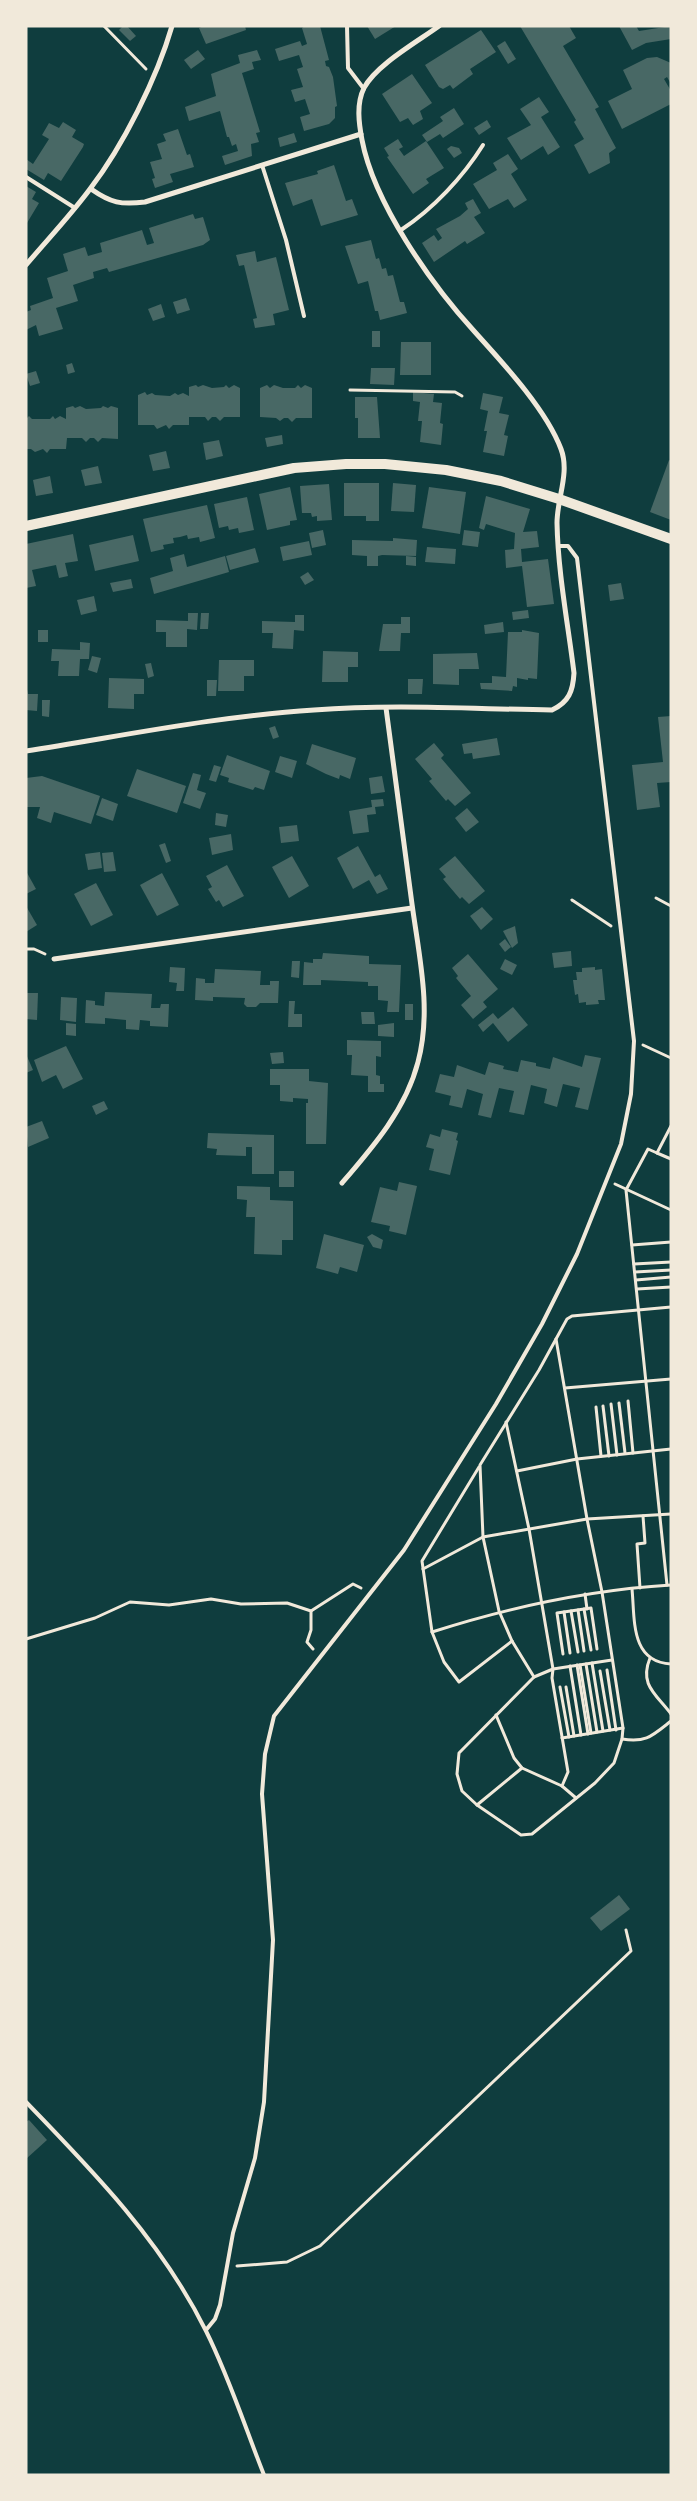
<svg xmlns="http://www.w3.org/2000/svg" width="697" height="2501" viewBox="0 0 697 2501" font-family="'Varela Round',sans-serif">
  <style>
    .building { fill: #486865 }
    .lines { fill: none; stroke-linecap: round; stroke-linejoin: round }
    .path { stroke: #f1e9da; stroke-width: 3 }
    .service { stroke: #f1e9da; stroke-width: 4 }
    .minor { stroke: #f1e9da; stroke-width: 5 }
    .secondary { stroke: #f1e9da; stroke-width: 10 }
  </style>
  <rect width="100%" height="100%" fill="#0f3d3e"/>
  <g class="building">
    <polygon points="123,26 127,26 136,36 130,41 119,30"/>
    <polygon points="204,26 245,26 246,30 206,44 199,28"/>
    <polygon points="305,26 320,26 329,60 325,61 326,66 329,67 333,77 337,106 335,107 335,118 329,124 304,131 300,117 310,114 305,99 295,102 291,90 303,87 297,69 303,67 299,55 279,61 275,49 300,41 302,46 307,44 302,28"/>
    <polygon points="367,26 396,26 375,39"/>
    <polygon points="520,26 569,26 576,38 563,46 599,107 595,109 616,148 609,153 610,163 589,174 574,145 584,139 574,122 576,120"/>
    <polygon points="619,26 636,26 639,31 671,26 671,39 646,43 632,50"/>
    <polygon points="481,30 496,52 470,69 473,74 453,89 450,85 443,89 439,87 425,65"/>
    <polygon points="505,41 516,59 508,64 497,46"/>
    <polygon points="198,50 205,59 191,69 184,60"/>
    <polygon points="257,50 261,60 252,62 254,69 242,73 260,132 256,133 259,142 251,144 252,156 225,165 222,156 238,151 236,144 232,146 229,137 227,137 220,111 189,121 185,107 216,96 211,74 240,63 238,55"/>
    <polygon points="657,57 671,63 671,84 667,77 664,79 671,91 671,104 622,129 608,101 632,89 623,70 647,58"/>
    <polygon points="412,74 432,103 420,111 423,119 413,125 408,118 400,122 382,94"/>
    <polygon points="539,97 549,112 541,117 560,147 548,155 543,146 521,160 507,138 531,125 520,109"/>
    <polygon points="454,108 464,124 443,138 440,134 427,142 422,135 443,121 440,117"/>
    <polygon points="487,120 491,127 479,135 474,128"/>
    <polygon points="63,122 76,130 72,137 84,144 83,147 61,181 48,173 44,180 26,169 26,159 33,164 49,139 42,135 49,123 59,128"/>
    <polygon points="178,129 187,155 190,154 194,167 170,174 173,182 155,188 152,179 155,178 150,162 162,159 157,144 166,141 163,134"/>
    <polygon points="294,133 297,142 280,147 278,138"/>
    <polygon points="398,139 403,147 399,149 404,156 426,141 444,168 426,179 429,183 413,194 387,157 389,156 384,148"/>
    <polygon points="451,146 459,148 462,153 454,158 447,149"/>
    <polygon points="508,154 518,169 511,174 527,200 514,208 508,199 489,209 473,184 497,170 493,163"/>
    <polygon points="334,165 346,201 352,199 358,215 321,226 312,199 293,206 285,183 318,174 317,171"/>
    <polygon points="26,186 36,192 32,199 39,203 27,223"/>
    <polygon points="473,199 481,213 474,217 485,233 467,244 465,241 434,262 422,243 434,235 438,241 442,238 436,229 460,216 468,209 465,203"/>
    <polygon points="193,214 195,219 203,217 210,240 203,245 109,272 107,268 93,272 94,278 73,285 78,301 56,308 63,329 39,336 36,325 26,330 26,312 31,310 30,306 53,298 47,278 68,271 63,254 85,247 88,256 102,252 100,243 142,230 147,245 154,243 149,228"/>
    <polygon points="371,240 376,259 379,258 382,269 386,268 388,276 393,275 400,302 404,302 407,313 380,320 378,311 375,311 368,281 358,284 345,246"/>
    <polygon points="255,251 257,262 276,257 289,310 273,314 275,325 255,328 253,319 257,318 244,265 239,266 236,255"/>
    <polygon points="186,298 190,310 177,314 173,302"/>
    <polygon points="161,304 165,317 153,321 148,309"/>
    <rect x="372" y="331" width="8" height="16"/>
    <polygon points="401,342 431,342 431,375 400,375"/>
    <polygon points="72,363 75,372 68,374 66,365"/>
    <polygon points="371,368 395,368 394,385 370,384"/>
    <polygon points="36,371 40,383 30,386 26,374"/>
    <polygon points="196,385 198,387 203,385 212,388 224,387 226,385 229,388 234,385 240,388 240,417 224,417 220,421 216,417 212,417 208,421 205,417 189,417 189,425 173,425 169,429 166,425 157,429 154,425 138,425 138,395 145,392 147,395 152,393 155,395 170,396 175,393 178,395 183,393 189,396 189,387"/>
    <polygon points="267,385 270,388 274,385 283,388 295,388 298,385 301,388 305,385 312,388 312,418 296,418 292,422 288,418 284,418 280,421 276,418 260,417 260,388"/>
    <polygon points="413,392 434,394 433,402 442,403 440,423 443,424 441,445 420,442 422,421 418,421 420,402 413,401"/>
    <polygon points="483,393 503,397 499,413 509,415 504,435 508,436 504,456 483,452 487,431 484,431 488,411 480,409"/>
    <polygon points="355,397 377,397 380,438 358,438 358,418 355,418"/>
    <polygon points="73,406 75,408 80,406 86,409 101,408 103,406 108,408 111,406 118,408 118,439 102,438 98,442 94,438 90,438 86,442 82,438 67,438 66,449 50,449 47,453 43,449 35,452 31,449 26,449 26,419 29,416 32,419 50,419 53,416 55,419 60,416 66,419 66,408"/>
    <polygon points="282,435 283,444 267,447 265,438"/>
    <polygon points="219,440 223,456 206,460 203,443"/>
    <polygon points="166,451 170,468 153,471 149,455"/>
    <polygon points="669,460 671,461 671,520 650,512"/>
    <polygon points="98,466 102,483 85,486 81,470"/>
    <polygon points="50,476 53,493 36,496 33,480"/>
    <polygon points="344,483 379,483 379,521 366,521 366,516 344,516"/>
    <polygon points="393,483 416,485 414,512 391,511"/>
    <polygon points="329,484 332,520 317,521 317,516 312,517 311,513 302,513 300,486"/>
    <polygon points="290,487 297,520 290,521 290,525 267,530 259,494"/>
    <polygon points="429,487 466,492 460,534 422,528"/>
    <polygon points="486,496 530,509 523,532 537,531 539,547 521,549 522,562 548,559 554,604 527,607 522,566 506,568 505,550 514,549 515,533 486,524 484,530 479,528"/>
    <polygon points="247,497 254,530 239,533 238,528 229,530 228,526 219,528 214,504"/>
    <polygon points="207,505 215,538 200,542 199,537 188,539 187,535 180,537 173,538 174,543 163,545 164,549 151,552 143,519"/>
    <polygon points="323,530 326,545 312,548 309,533"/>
    <polygon points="464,530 480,532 478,547 462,545"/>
    <polygon points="73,534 78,561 65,563 68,576 59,578 56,565 32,570 36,586 26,588 26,544"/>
    <polygon points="133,535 139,561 95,571 89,545"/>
    <polygon points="393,538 417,540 416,556 382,555 378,556 378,566 367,566 367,556 352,555 352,540 393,541"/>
    <polygon points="309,541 312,555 283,561 280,547"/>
    <polygon points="427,547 456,549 455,564 425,562"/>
    <polygon points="255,548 259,562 230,570 226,556"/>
    <polygon points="184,554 187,567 225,556 229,572 154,594 150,578 173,571 170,558"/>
    <polygon points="406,556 416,557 416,566 406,565"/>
    <polygon points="308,572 314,580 305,585 300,577"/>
    <polygon points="131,579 133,588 113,592 110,583"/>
    <polygon points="621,583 624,599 610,601 608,585"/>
    <polygon points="94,596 97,611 81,615 77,600"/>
    <polygon points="528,610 529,618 513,620 512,612"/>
    <polygon points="188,613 198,613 197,630 187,629 187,647 166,647 166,632 156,632 156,620 188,621"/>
    <polygon points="201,613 209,613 208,629 200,629"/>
    <polygon points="295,615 304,615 304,631 294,630 293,649 272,648 273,633 262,633 262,621 295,622"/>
    <polygon points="401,617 410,617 410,633 401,633 400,651 379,651 383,624 401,624"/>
    <polygon points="503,622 504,632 485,634 484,625"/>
    <rect x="38" y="630" width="10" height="12"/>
    <polygon points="522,630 539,633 537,679 528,678 528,680 517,678 517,687 513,686 512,691 481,689 480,683 492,683 492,676 506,677 508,632 522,632"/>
    <polygon points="80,642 90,643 89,659 80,659 79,676 58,676 59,661 51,661 52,649 80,650"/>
    <polygon points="323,651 358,652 358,667 348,667 348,682 322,682"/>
    <polygon points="477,653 479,669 459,669 459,685 433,684 433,654"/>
    <polygon points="92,656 101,658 97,673 88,670"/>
    <polygon points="219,660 254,660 254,676 244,676 244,691 218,691"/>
    <polygon points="151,663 154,676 148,678 145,664"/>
    <polygon points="109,678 144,679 144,694 134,694 134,709 108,708"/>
    <polygon points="408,679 423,679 422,694 408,694"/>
    <polygon points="207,680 217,680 216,696 207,696"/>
    <polygon points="26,685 28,694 38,694 37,711 26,710"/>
    <polygon points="42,700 50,700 49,717 42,716"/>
    <polygon points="671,716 671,782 657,783 660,807 637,810 632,765 663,762 658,717"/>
    <polygon points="275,726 279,737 273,739 269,728"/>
    <polygon points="497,738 500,755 473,759 472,753 464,754 462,744"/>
    <polygon points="434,743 444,755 441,758 471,793 455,806 448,799 446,801 429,781 432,779 415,759"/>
    <polygon points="312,744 356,758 350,779 340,775 339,779 326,774 306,764"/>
    <polygon points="227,755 270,771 264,790 255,787 253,790 228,782 229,778 220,775"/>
    <polygon points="280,756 297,761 292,778 275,772"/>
    <polygon points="214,765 221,767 216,782 209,780"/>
    <polygon points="137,769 186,786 177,813 127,796"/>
    <polygon points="193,773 201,775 197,790 206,793 200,809 183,803"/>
    <polygon points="42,776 100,796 91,824 54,812 51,823 37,818 40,807 26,807 26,778"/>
    <polygon points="382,776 385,792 371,794 369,778"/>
    <polygon points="102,798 118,804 113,821 96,815"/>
    <polygon points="383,799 384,806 375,807 376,814 367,815 369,832 353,834 349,811 372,807 371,800"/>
    <polygon points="467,808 479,822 466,832 455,818"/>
    <polygon points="216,813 228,815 226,827 215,825"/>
    <polygon points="297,825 299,841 281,843 279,827"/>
    <polygon points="231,834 233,850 212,855 209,838"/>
    <polygon points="165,843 171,861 166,863 159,845"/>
    <polygon points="358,846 375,877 380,874 388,889 377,894 369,880 353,889 337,858"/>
    <polygon points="100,852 102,868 88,870 85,854"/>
    <polygon points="113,852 116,871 104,872 102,853"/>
    <polygon points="292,856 309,886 289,898 272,867"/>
    <polygon points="455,856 485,891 469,904 462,897 460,899 443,879 446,877 439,869"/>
    <polygon points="227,865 244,896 223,907 219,900 216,902 208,889 212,887 206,876"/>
    <polygon points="26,871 36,889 26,894"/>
    <polygon points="162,873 179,905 157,916 140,885"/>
    <polygon points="96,883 113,915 91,926 74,894"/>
    <polygon points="26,906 37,925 26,932"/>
    <polygon points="482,907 493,919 481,930 470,916"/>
    <polygon points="515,926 518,943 512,948 503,931"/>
    <polygon points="505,939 511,947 505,952 499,944"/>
    <polygon points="571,951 572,966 554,968 552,953"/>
    <polygon points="323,953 369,956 369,964 401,965 399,1012 387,1012 388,1001 378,1000 378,986 368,986 368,982 321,980 321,985 303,985 304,962 313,963 313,959 322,959"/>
    <polygon points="468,954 498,989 483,1002 487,1007 473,1019 461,1005 471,996 456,978 458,976 452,968"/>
    <polygon points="505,959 517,965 512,975 500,969"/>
    <polygon points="292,961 300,961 299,978 291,977"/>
    <polygon points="170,967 185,968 184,991 176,991 177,983 169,982"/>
    <polygon points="595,967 595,970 602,969 605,1000 598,1000 599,1004 586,1005 586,1002 579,1003 578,994 575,995 573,980 577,980 576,972 582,972 582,968"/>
    <polygon points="215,969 261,971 260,985 270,985 270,981 279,981 278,1003 260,1003 256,1007 247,1007 244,1004 245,998 213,997 213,1001 195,1000 196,978 205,979 205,983 214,983"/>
    <polygon points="105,992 152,994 151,1008 160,1008 161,1004 169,1004 168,1027 150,1026 150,1021 140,1020 139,1030 126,1029 126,1020 105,1018 105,1024 85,1023 86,1000 95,1001 95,1005 104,1006"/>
    <polygon points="26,993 38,993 37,1020 26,1019"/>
    <polygon points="61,997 77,998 76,1022 60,1020"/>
    <polygon points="289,1001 295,1001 294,1014 302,1014 302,1027 288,1027"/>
    <rect x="405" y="1004" width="8" height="16"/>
    <polygon points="513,1007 528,1025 508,1042 493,1023 483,1032 478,1025 493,1013 498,1019"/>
    <polygon points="361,1012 374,1012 375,1024 362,1024"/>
    <polygon points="66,1023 76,1024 76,1036 66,1035"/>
    <polygon points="394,1023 394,1037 378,1036 378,1025"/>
    <polygon points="347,1040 381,1041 381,1057 376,1056 376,1075 380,1076 380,1084 384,1084 384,1092 368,1092 368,1076 351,1075 352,1055 347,1055"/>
    <polygon points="66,1046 83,1079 63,1089 56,1075 42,1082 34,1060"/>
    <polygon points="283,1052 284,1063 272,1064 270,1053"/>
    <polygon points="26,1054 33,1070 26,1073"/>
    <polygon points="585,1055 601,1058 588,1110 575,1107 580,1088 563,1084 557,1107 544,1103 547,1089 531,1085 524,1115 509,1112 514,1091 499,1088 491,1118 478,1115 483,1094 467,1089 462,1108 449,1105 451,1096 435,1092 440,1074 454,1077 457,1065 485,1075 489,1062 504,1066 503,1069 518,1072 521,1060 536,1063 536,1066 550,1069 553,1057 582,1067"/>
    <polygon points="270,1069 309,1069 309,1081 328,1083 326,1144 306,1144 306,1103 308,1103 308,1099 293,1098 293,1102 280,1101 280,1085 270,1085"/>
    <polygon points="104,1101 108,1109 96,1115 92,1106"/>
    <polygon points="42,1121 49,1138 28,1147 26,1127"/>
    <polygon points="442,1129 458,1133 456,1140 458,1141 450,1175 429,1170 434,1149 426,1147 430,1134 440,1137"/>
    <polygon points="208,1133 274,1135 274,1174 252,1174 252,1147 246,1147 246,1156 216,1155 217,1149 207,1148"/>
    <rect x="279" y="1171" width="15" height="16"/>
    <polygon points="399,1182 417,1186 406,1235 389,1231 390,1226 371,1222 380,1187 397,1191"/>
    <polygon points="237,1186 270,1187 270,1200 293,1201 293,1240 282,1240 282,1255 254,1254 255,1217 246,1217 247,1200 237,1199"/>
    <polygon points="324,1234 364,1245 357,1272 340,1267 338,1274 316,1268"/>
    <polygon points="372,1234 383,1240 381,1249 373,1247 367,1237"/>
    <polygon points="619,1895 630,1909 601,1931 590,1918"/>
    <polygon points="29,2120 47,2140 26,2159 26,2122"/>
  </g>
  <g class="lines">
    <g class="path">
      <polyline points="104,26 146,69"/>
      <polyline points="350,390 455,392 462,396"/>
      <polyline points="656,898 671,906"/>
      <polyline points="572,900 611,926"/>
      <polyline points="26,949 34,949 45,954"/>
      <polyline points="643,1045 671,1058"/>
      <polyline points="657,1153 671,1159"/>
      <polyline points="615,1184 671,1210"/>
      <polyline points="632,1245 671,1242"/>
      <polyline points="634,1264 671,1262"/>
      <polyline points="635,1272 671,1270"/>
      <polyline points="636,1280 671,1277"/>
      <polyline points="637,1289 671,1287"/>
      <path d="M671,1307L572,1316L567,1319L539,1370L480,1465L483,1537L499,1611L512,1641L534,1677L459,1753L457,1774L462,1791L477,1805L521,1835L532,1834L595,1783L614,1763L622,1739C646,1743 652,1736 671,1721"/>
      <polyline points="556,1339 587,1519 602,1592 623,1728 562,1738"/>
      <polyline points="565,1388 671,1379"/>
      <polyline points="628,1401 633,1453"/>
      <polyline points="619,1403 625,1453"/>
      <polyline points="611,1404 617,1455"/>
      <polyline points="603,1406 609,1456"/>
      <polyline points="596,1407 601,1456"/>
      <polyline points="506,1422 529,1529 553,1669 552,1678 568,1772 562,1786"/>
      <polyline points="479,1467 422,1561 432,1632 444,1662 459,1682 512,1641"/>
      <polyline points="517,1471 577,1459 671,1449"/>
      <polyline points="423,1569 483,1537 587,1519 671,1514"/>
      <polyline points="667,1585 626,1190 648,1149 657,1153 671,1126"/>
      <polyline points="640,1588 637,1544 645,1543 643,1516"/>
      <path d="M632,1589C635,1619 630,1662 671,1664"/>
      <polyline points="585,1594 587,1609"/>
      <polyline points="584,1609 591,1650"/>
      <polyline points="578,1610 584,1651"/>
      <polyline points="311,1611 353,1584 361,1588"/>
      <polyline points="571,1611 578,1652"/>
      <polyline points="564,1612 570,1653"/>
      <path d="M432,1632C510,1607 588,1590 671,1585"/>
      <polyline points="26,1639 95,1618 130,1602 169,1605 211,1599 241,1604 287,1603 311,1611 311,1630 307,1642 313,1649"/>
      <polyline points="563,1654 557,1613 591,1608 597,1649"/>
      <path d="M650,1658C639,1685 656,1694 671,1714"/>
      <polyline points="592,1663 603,1731"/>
      <polyline points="586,1664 597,1732"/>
      <polyline points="577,1665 588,1734"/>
      <polyline points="580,1665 591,1733"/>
      <polyline points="570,1666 581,1735"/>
      <polyline points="607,1670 616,1730"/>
      <polyline points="600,1671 610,1730"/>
      <polyline points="534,1677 553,1669 612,1660"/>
      <polyline points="560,1687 569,1737"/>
      <polyline points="566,1687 574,1736"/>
      <polyline points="496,1715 514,1758 522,1768 562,1786 576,1798"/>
      <polyline points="622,1739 623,1728"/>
      <polyline points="477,1805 522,1768"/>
      <polyline points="237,2266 287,2262 320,2246 631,1951 626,1930"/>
    </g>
    <g class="service">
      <polyline points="347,26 348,68 364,89"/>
      <polyline points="262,165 286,240 304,316"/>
      <polyline points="26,177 75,208"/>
      <path d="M401,230C433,209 463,177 483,145"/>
      <path d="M26,2102C94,2172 162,2242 206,2331C229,2377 245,2427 264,2475"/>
      <polyline points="206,2330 215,2319 220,2305 233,2233 255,2158 264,2102 273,1940 262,1794 265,1754 274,1716 404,1550 496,1404 542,1324 577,1254 621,1144 631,1094 634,1041 577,558 568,546 559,546"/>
    </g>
    <g class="minor">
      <path d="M91,189C111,203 121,205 145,202L361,134"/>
      <path d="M26,265C47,240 70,216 90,189C123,146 157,78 172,26"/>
      <path d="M26,751C122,736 218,716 314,710C393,704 473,709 552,710C569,702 573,691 574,673C568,624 558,573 557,523C557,498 570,473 561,449C546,409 502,362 474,331C431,284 374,203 362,140C359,124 356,104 364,88C376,65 417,42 439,26"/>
      <polyline points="54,959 412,908"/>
      <path d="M342,1183C373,1147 406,1109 418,1062C432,1010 419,956 412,904C403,838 394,773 386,708"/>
    </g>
    <polyline class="secondary" points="26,526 294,468 346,464 385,464 446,470 501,481 559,499 671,539"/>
  </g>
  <rect width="697" height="2501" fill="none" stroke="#f1e9da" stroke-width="55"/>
</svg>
